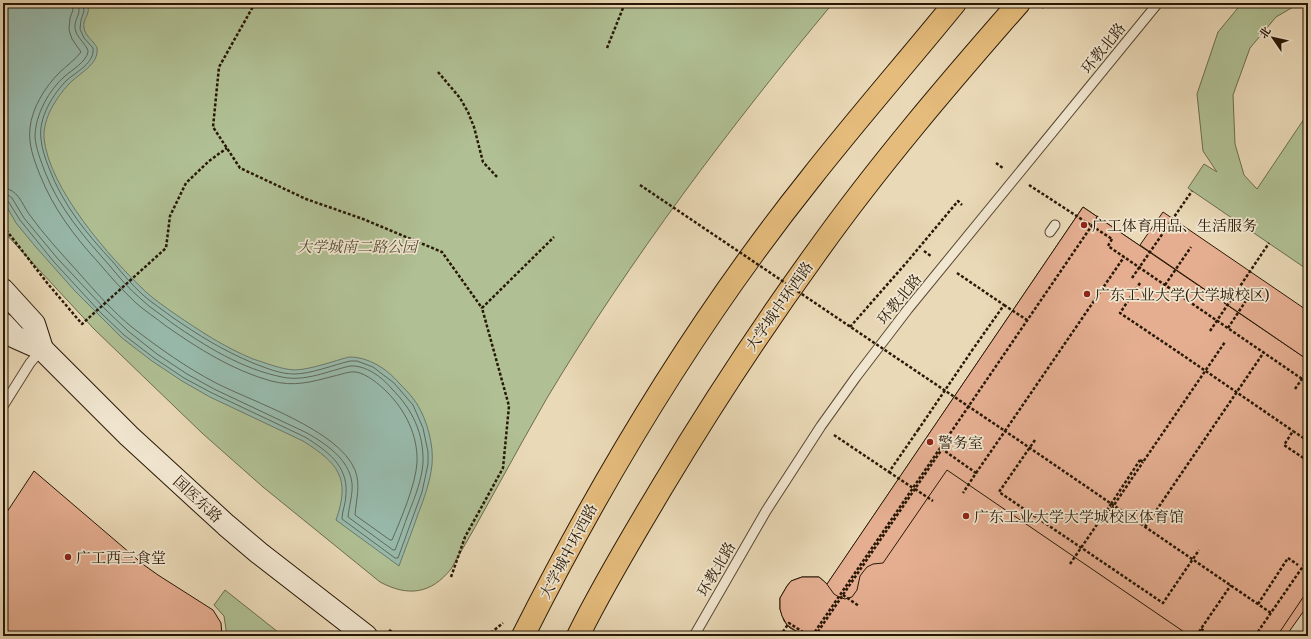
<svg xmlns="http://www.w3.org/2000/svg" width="1311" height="639" viewBox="0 0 1311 639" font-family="'Gentium Book Plus','Noto Serif SC',serif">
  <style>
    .green { fill: #b0c094; stroke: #6c6c4d }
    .water { fill: #98baac; stroke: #6b796a }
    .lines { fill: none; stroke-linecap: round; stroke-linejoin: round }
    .shore { stroke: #606959; stroke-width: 1 }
    .building { fill: #e5ae91; stroke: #281806 }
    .lane-casing { stroke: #584832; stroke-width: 11 }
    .secondary-casing { stroke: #281806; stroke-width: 24 }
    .primary-casing { stroke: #281806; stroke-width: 24 }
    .path { stroke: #281806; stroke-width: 2.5; stroke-dasharray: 3 2; stroke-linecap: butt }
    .lane { stroke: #f1e6d0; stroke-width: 9 }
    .secondary { stroke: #f1e6d0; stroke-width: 22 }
    .primary { stroke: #e5bc7c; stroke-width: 22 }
    .path-bridge { stroke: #281806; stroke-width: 2.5; stroke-dasharray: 3 2; stroke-linecap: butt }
    .poi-dot { fill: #8f2418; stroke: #f1e6d0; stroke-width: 1.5 }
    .labels { text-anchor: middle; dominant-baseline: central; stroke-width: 3.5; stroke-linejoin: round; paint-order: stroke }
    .street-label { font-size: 15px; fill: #281806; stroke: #f1e6d0 }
    .poi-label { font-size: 15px; fill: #281806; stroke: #f1e6d0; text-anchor: start }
    .park-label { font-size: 15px; font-style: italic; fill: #514a31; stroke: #f1e6d0 }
  </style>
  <rect width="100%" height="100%" fill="#ead9b7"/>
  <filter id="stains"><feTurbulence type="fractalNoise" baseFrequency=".005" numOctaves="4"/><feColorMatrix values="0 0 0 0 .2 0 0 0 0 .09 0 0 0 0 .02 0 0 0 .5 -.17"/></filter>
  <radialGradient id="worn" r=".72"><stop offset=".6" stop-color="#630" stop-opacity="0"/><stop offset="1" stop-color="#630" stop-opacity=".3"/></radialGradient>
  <g class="green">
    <path d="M3,3H833C729,128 631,258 547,398C514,455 484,513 451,569C431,594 408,597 380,582L263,487L202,433L94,329L3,231Z"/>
    <polygon points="1242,3 1300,3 1276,17 1250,48 1233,95 1235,144 1244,175 1257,189 1308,113 1308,270 1188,188 1204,164 1217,172 1203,151 1197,94 1218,32"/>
    <polygon points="225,590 283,636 227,636 224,616 214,605"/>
  </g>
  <path class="water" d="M4,3H87C92,14 82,18 84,28C85,36 94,41 97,48C99,65 79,73 69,84C56,98 43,118 44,138C49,189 110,258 146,292C155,300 165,307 175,314C200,331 224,347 253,359C266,363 280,369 294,370C309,370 334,361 349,357C369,357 387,369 399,383C405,389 412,396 417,404C427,420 434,445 432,465C430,482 424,499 418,514C412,532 405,549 399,566L336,520C351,478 338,463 303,441L210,397L182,381L152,361L122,338L75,291L35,246L16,223L3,200V43L5,17Z"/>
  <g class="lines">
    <g class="shore">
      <path d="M3,188C18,189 22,204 29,214C44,235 61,253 78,272C95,291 113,312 133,328C159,348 187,368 216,383C253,402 339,430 355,470C361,485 356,500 355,515L390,540H392C401,519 416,484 417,462C418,435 405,410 387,392C379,384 367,374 356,372C349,371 340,375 334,376C311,382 295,387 271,381C232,370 199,349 166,326C156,318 145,311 136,303C122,290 110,276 98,262C74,236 53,208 40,175C34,160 28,144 30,128C32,108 45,87 59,73C66,66 75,60 81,52L72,39L69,30L70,18L73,10L72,3"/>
      <path d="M3,194L8,195L12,198L24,218L58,259L105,309L128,331L157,354L187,374L214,389L307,433C326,444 349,459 352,483C353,494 349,506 348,517L393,550H395C400,538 404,525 409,512C415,497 422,479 423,463C424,433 412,409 392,389C382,377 366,365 350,366C328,371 305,382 282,377C242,369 205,346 172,323C162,315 150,308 141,299C129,289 119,277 110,266C84,237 59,208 45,172C41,161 36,149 35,137C35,115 49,90 65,76C72,70 86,62 88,52C89,48 78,38 76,32C72,22 80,16 79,9C79,7 78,5 78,3"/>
      <path d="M3,199L8,201L20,220L54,262L101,313L124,335L154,358L184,378L212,393L305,437C327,451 348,465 346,494C346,503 342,511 342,519L395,558H398L422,492L428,464V452L423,428L413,405L394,383L373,367L357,361H350C333,365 311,374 294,374C280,374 266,368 253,363C224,351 198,335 172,317C163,310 152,303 143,295C132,285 122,273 113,262C86,233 63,205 49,168C45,158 42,149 41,139C38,118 53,94 67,80C76,72 95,63 93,48L84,38L80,29L81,20L84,11L83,3"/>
    </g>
  </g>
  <g class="building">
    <polygon points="1083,207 1308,360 1308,605 1286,636 792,636"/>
    <polygon points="1083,207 1308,360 1308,590 1277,636 792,636 796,631 790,628 784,621 780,609 780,598 787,586 791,581 802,577 819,577 827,584"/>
    <polygon points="1163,212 1308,311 1308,360 1140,245"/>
    <polygon points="947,470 1190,636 813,636 796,631 787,625 782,616 780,609 780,598 787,586 791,581 802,577 819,577 826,583 834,594 839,597 845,599 852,597 857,590 860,576 863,572 867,567 873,564 883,563"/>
    <polygon points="34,471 144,565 158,575 213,610 221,623 222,636 3,636 3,518"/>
  </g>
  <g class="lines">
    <g class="lane-casing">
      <g id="lane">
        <polyline points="1050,232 1055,225"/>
        <polyline points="3,406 30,363 42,349"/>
        <polyline points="694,636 766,511 821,426 856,377 908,309 1158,3"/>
      </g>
    </g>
    <g class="secondary-casing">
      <g id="secondary">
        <polyline points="3,290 34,324 42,349"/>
        <polyline points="3,324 15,337 42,349 129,436 226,525 259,553 366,636"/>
      </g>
    </g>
    <g class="primary-casing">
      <g id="primary">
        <path d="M523,636C603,477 699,318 810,179C857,119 907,62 955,3"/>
        <path d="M578,636C603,585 633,536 662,487C710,407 761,329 816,253C878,166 948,84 1019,3"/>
      </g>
    </g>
    <g class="path">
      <polyline points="255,3 219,67 213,127 240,168 306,199 363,219 442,252 482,308"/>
      <polyline points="1042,8 1046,3"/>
      <polyline points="607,48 625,3"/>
      <polyline points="438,72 460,98 468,112 474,127 483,162 498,178"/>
      <polyline points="996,163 1003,168"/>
      <polyline points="1029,185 1112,239"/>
      <polyline points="3,226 48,284 82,324 166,248 170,216 186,183 209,161 227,148"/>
      <polyline points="924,251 931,256"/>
      <polyline points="957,273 1004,305 973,349"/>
      <polyline points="1132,278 1192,191"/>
      <polyline points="1140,283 1120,313 1181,354"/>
      <polyline points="1165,285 1191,247"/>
      <polyline points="1004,305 1027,320"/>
      <polyline points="850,327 907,262 958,201 962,205"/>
      <polyline points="1228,328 1253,290"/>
      <polyline points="1210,331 1269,243"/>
      <polyline points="1295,389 1308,370"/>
      <polyline points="834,435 889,472 918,430"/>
      <polyline points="1035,440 999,492 1163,603 1199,550"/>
      <polyline points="1308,441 1293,431 1284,445 1308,461"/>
      <polyline points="1140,460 1143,462 1225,342"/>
      <polyline points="889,472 913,488"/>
      <polyline points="915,489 933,501"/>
      <polyline points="1116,515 1110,511 1143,462"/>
      <polyline points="1288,558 1298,565"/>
      <polyline points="1070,564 1111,504"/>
      <polyline points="451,577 465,537 503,468 509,406 482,308 554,237"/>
      <polyline points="843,595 859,606"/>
      <polyline points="1201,629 1212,636"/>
      <polyline points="389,630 398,636"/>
      <polyline points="487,636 503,623"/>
      <polyline points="780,636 789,623 809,636"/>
      <polyline points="812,636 1099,215"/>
      <polyline points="815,636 942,449 976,473 963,493"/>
      <polyline points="1196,636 1231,585"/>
      <polyline points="1255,636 1308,559"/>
    </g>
    <use href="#lane" class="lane"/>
    <use href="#secondary" class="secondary"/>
    <use href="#primary" class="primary"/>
    <g class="path-bridge">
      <polyline points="640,185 1005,431 1124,257"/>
      <polyline points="1112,239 1108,246 1308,383"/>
      <polyline points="1181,354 1293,431"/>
      <polyline points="918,430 973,349"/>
      <polyline points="976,473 1005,431 1271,613"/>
      <polyline points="1111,504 1140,460"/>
      <polyline points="1145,527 1264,352"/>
      <polyline points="1258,604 1288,558"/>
    </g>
  </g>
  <g class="poi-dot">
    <circle cx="1084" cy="225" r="4"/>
    <circle cx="1087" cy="294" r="4"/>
    <circle cx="930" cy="442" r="4"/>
    <circle cx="966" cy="516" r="4"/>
    <circle cx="68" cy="557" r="4"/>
  </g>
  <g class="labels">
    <g class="street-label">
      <text transform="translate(1103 48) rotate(-51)">环教北路</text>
      <text transform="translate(899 299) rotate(-51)">环教北路</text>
      <text transform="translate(779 306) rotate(-55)">大学城中环西路</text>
      <text transform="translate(198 499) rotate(43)">国医东路</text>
      <text transform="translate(568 551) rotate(-62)">大学城中环西路</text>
      <text transform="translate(716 569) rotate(-60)">环教北路</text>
    </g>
    <g class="poi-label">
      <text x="1092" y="225">广工体育用品、生活服务</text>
      <text x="1095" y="294">广东工业大学(大学城校区)</text>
      <text x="938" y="442">警务室</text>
      <text x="974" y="516">广东工业大学大学城校区体育馆</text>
      <text x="76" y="557">广工西三食堂</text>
    </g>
    <g class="park-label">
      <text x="357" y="246">大学城南二路公园</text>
    </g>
  </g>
  <rect width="1311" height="639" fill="none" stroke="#ead9b7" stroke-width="16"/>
  <rect x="4" y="4" width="1303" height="631" fill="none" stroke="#281806" stroke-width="2"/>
  <rect x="8" y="8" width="1295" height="623" fill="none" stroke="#281806"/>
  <g transform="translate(1273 38) rotate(304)" stroke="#f1e6d0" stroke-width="3" paint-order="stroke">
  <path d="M0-3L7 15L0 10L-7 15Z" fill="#281806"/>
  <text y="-6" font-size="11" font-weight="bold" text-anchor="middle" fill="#281806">北</text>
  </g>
  <rect width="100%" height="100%" filter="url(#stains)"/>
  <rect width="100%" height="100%" fill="url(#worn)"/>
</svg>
